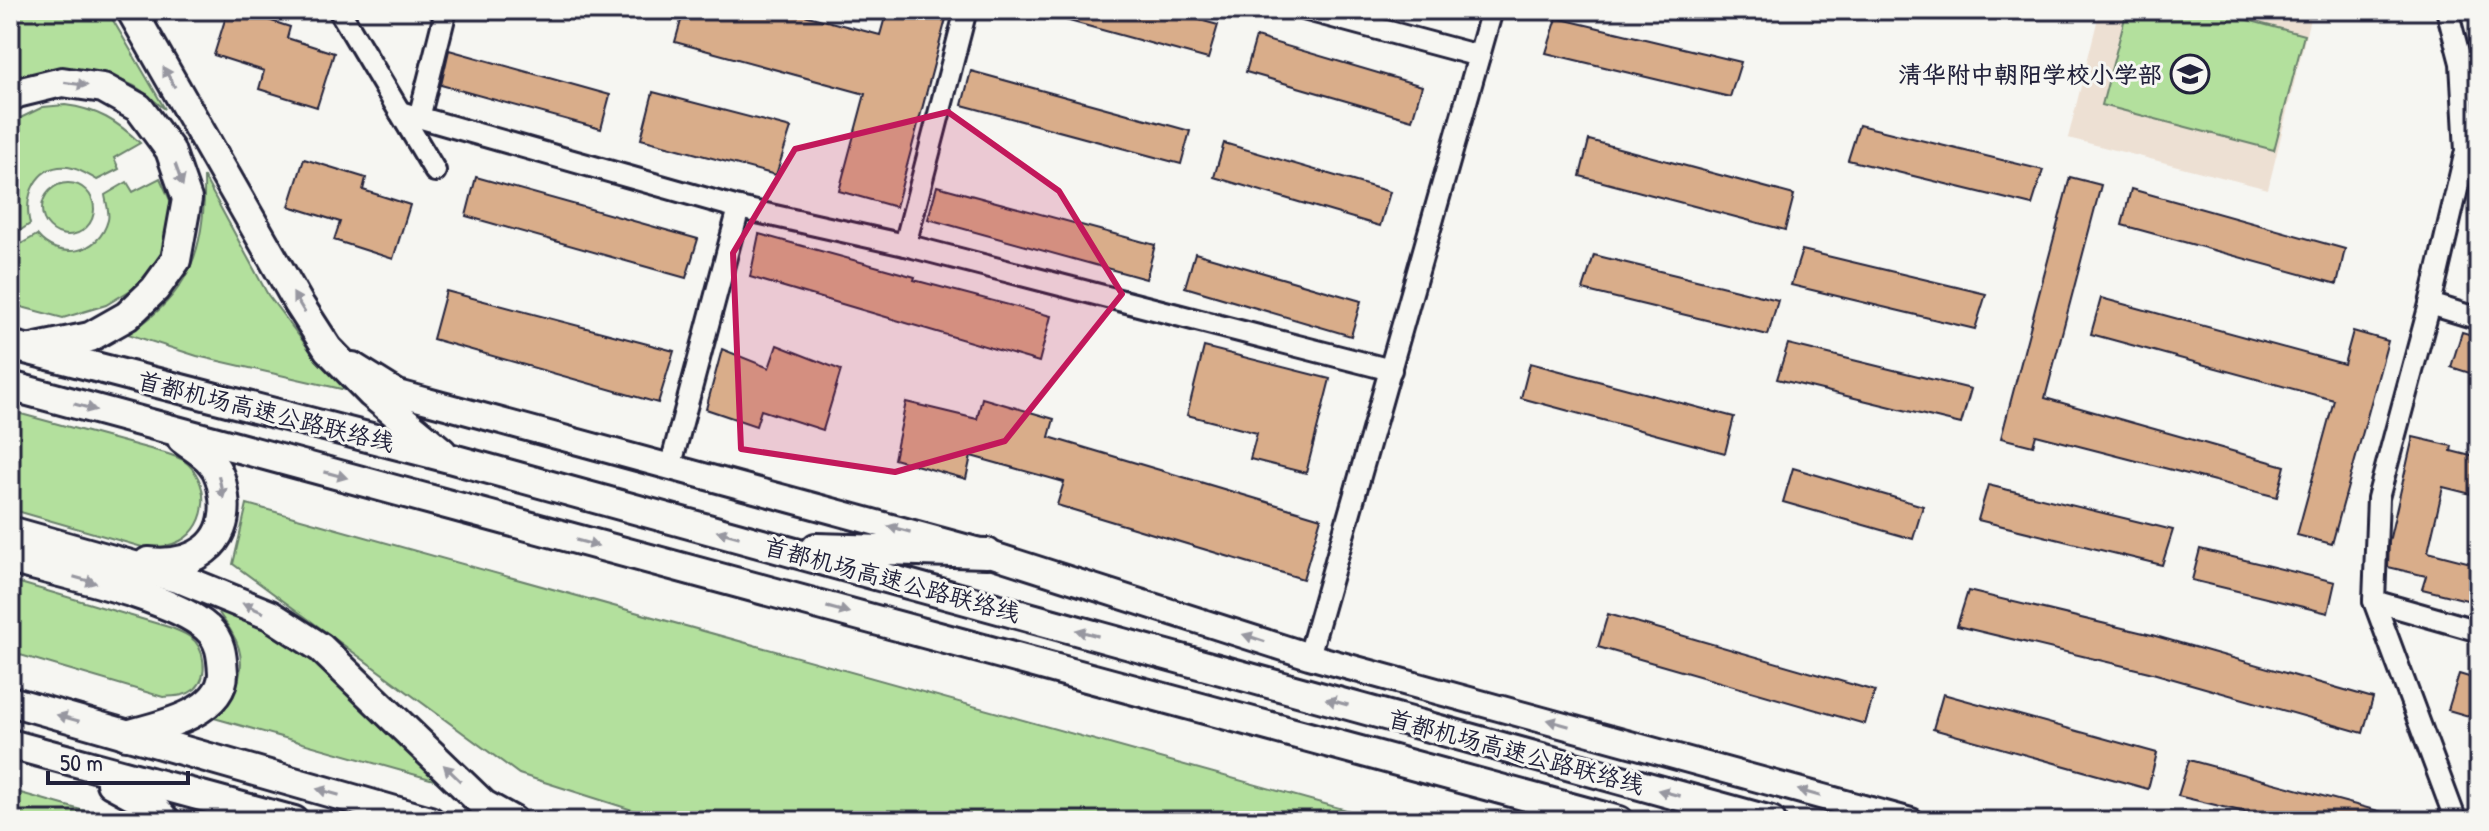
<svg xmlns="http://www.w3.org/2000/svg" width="2489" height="831" viewBox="0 0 2489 831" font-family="'Patrick Hand','LXGW WenKai TC',sans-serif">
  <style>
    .built { fill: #ede0d3 }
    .green { fill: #b3e09d; stroke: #6a816c; stroke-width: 2 }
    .building { fill: #d9ad8a; stroke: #22223b; stroke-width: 2 }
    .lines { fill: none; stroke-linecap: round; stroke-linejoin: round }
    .minor-casing { stroke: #22223b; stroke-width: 26 }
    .major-casing { stroke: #22223b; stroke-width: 30 }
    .highway-casing { stroke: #22223b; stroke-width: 34 }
    .minor { stroke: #f6f6f2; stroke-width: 20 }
    .major { stroke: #f6f6f2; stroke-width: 24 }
    .highway { stroke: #f6f6f2; stroke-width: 28 }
    .oneway { fill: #9797a0 }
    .marked { fill: #c2185b; fill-opacity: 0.2; stroke: #c2185b; stroke-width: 6; stroke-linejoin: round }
    .labels { text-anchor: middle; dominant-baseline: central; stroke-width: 6; stroke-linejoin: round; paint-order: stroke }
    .poi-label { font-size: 24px; font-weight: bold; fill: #22223b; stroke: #f6f6f2; text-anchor: end }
    .street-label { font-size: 24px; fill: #22223b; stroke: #f6f6f2 }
  </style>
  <rect width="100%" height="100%" fill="#f6f6f2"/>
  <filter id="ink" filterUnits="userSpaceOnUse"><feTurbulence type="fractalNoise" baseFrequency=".0125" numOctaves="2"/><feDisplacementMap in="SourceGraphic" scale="16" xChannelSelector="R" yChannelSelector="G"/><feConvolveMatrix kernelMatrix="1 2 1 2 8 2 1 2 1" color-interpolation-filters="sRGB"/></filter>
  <g filter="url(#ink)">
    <polygon class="built" points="2100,10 2312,10 2268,189 2068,138"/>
    <g class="green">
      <path d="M21,10H107L165,109C155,102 145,92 134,86C95,66 50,65 10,82V46Z"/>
      <polygon points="2127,10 2210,10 2304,35 2274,150 2102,105"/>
      <path d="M65,105C97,109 117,121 140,143L114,158L119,169L97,180C88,175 78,168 68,167C35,164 23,198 30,224L10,237V123L43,107Z"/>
      <path d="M204,177L268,295L309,349L346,390L197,356L128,334C190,293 206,250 204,177Z"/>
      <path d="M160,178L170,200L169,232L158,261L134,288L106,305L63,318L10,304V250L37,235C58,261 99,255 108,220C110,212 106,203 105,195L127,182L133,192Z"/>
      <circle cx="68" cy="209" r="26"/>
      <path d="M10,411L165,453C171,455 178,457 183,460C211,480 210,525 180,541C167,548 155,547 142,547L10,509Z"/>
      <polygon points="247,504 1386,821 667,821 519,774 233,564"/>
      <path d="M10,580L172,628C178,631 185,633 190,637C205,647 209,676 195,689C185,697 175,696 163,697L10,652Z"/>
      <path d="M213,601L265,626L322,666L441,782L214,718C237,696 251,664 232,633C226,622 218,614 213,601Z"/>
      <polygon points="10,790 120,821 10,821"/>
    </g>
    <g class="building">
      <polygon points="228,10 237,10 290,27 287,38 334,53 317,107 259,89 264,71 214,55"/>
      <polygon points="684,10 785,10 880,35 887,10 934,10 947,15 896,207 839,191 865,94 675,42"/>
      <polygon points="1047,10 1163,10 1218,25 1208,59 1047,15"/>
      <polygon points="1557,18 1741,62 1730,97 1546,53"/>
      <polygon points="1256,37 1422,86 1412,120 1246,72"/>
      <polygon points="449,50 610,95 601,129 441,85"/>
      <polygon points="971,71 1190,131 1181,164 962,105"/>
      <polygon points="653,92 791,128 776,175 641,139"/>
      <polygon points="1859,125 2043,170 2032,205 1848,160"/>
      <polygon points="1589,140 1794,195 1785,230 1580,176"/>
      <polygon points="1224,143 1390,192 1380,226 1214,177"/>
      <polygon points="304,159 366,178 363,190 410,205 393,259 334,240 340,222 289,206"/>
      <polygon points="476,177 698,239 686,278 466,216"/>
      <polygon points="2070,177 2101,185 2045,398 2285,466 2277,497 2036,435 2033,446 2001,438"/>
      <polygon points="937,186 1155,245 1146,279 928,219"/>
      <polygon points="2131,189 2345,249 2337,284 2122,225"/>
      <polygon points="759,234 915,277 914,280 1051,316 1039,362 750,277"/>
      <polygon points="1802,250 1986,294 1975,329 1791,285"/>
      <polygon points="1195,253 1361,301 1351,336 1185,287"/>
      <polygon points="1594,255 1778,300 1768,335 1583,290"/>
      <polygon points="446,291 674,351 658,403 433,339"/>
      <polygon points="2101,298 2344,364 2353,331 2388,341 2332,544 2297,535 2334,400 2091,334"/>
      <polygon points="2462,332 2479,337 2479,376 2451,367"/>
      <polygon points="1788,344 1971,389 1961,424 1777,379"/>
      <polygon points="777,345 841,370 823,430 761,410 756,426 706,409 722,349 769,368"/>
      <polygon points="1204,347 1330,379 1306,473 1250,459 1257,433 1187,415"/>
      <polygon points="1530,363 1734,417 1725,453 1521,398"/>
      <polygon points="982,398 1054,419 1049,437 1321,518 1303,579 1057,505 1064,482 971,456 966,479 894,459 906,402 977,419"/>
      <polygon points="2413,437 2452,446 2451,451 2479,458 2479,496 2443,487 2428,552 2479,565 2479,603 2422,589 2426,576 2388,567 2389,542"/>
      <polygon points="1793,468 1923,506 1913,539 1783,502"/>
      <polygon points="1988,485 2173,530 2162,565 1978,520"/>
      <polygon points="2200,549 2335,582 2328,613 2192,580"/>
      <polygon points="1968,591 2152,635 2373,698 2363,733 2149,672 1957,626"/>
      <polygon points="1608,614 1875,691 1865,724 1598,647"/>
      <polygon points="2459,674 2479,680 2479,719 2448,710"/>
      <polygon points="1943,694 2157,753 2148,789 1933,729"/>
      <polygon points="2189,760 2397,816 2396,821 2282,821 2178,796"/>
    </g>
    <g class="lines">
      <g class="minor-casing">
        <g id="minor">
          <polyline points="339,10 435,171"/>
          <polyline points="1307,10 1479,56"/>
          <polyline points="2447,10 2461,63 2466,151 2430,304 2378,498 2374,601 2456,821"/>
          <polyline points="400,112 739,208 670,468"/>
          <polyline points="419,118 446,10"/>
          <polyline points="739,208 905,245 1391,370"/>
          <polyline points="905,245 966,10"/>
          <polyline points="2430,304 2479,319"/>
          <polyline points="2374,601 2479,631"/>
          <polyline points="1309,656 1492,10"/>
        </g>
      </g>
      <g class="major-casing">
        <polyline id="major" points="353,365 398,393 987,553 1309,656 1911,821"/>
      </g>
      <g class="highway-casing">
        <g id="highway">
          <polyline points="131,10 299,304 328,349 372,394 442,452"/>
          <polyline points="10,97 17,93 62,82 103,88 139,108 170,150 187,199 176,260 155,289 127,316 90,337 32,349"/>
          <polyline points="10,345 449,458 1771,821"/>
          <polyline points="10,386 1619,821"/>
          <polyline points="10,531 184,580 270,615 321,648 484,805 513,821"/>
          <polyline points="816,548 987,553"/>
          <path d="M10,559C59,573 172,596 207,628C221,640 222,656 223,673C223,714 156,727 126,735"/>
          <path d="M148,562C192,567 230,546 224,497C222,484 220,472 211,462C204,453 191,446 182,439"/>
          <polyline points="10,701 430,821"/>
          <polyline points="10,744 294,821"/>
          <polyline points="111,783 150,804 166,821"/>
        </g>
      </g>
      <use href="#minor" class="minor"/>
      <use href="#major" class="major"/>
      <use href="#highway" class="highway"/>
    </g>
    <defs><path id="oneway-solid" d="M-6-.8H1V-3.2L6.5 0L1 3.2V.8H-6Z" transform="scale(2)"/></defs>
    <g class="oneway">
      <use href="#oneway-solid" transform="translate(169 77) rotate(-120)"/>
      <use href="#oneway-solid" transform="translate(76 84) rotate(8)"/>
      <use href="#oneway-solid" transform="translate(179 175) rotate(71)"/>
      <use href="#oneway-solid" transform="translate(299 303) rotate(-121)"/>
      <use href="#oneway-solid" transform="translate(85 407) rotate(16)"/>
      <use href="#oneway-solid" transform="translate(336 475) rotate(15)"/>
      <use href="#oneway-solid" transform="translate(221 487) rotate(78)"/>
      <use href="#oneway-solid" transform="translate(899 529) rotate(-165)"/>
      <use href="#oneway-solid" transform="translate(728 534) rotate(-165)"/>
      <use href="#oneway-solid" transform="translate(587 543) rotate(15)"/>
      <use href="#oneway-solid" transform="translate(85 580) rotate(16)"/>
      <use href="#oneway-solid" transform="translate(253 608) rotate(-156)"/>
      <use href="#oneway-solid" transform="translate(838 610) rotate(15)"/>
      <use href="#oneway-solid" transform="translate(1087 633) rotate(-165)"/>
      <use href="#oneway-solid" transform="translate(1254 638) rotate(-162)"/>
      <use href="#oneway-solid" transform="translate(1337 702) rotate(-165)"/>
      <use href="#oneway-solid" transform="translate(68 718) rotate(-164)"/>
      <use href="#oneway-solid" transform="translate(1558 723) rotate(-164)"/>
      <use href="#oneway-solid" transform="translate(452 773) rotate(-136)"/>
      <use href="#oneway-solid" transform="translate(328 792) rotate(-164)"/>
      <use href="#oneway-solid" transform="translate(1669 793) rotate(-165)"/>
      <use href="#oneway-solid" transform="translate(1809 793) rotate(-164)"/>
    </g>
  </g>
  <path class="marked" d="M948,112L1059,191L1122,294L1005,441L895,472L741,449L733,253L795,149Z"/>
  <defs>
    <g id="school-ring" transform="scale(2)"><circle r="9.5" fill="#f6f6f2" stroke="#22223b" stroke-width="1.5"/><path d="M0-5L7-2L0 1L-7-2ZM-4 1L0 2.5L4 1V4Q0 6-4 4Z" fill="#22223b"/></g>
  </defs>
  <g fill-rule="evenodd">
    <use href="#school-ring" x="2190" y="74"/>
  </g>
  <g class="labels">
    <g class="poi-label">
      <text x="2162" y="74">清华附中朝阳学校小学部</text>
    </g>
    <g class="street-label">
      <text transform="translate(266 411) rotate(14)">首都机场高速公路联络线</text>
      <text transform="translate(892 579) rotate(15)">首都机场高速公路联络线</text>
      <text transform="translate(1516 751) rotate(15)">首都机场高速公路联络线</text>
    </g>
  </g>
  <rect width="2489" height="831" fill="none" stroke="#f6f6f2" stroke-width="40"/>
  <rect x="20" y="20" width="2449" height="791" fill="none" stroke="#22223b" stroke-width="3" filter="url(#ink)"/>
  <path d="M48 771v12h140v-12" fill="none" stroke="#22223b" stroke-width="4"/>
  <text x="60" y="771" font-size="24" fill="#22223b" stroke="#f6f6f2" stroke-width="6" paint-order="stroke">50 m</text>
</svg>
